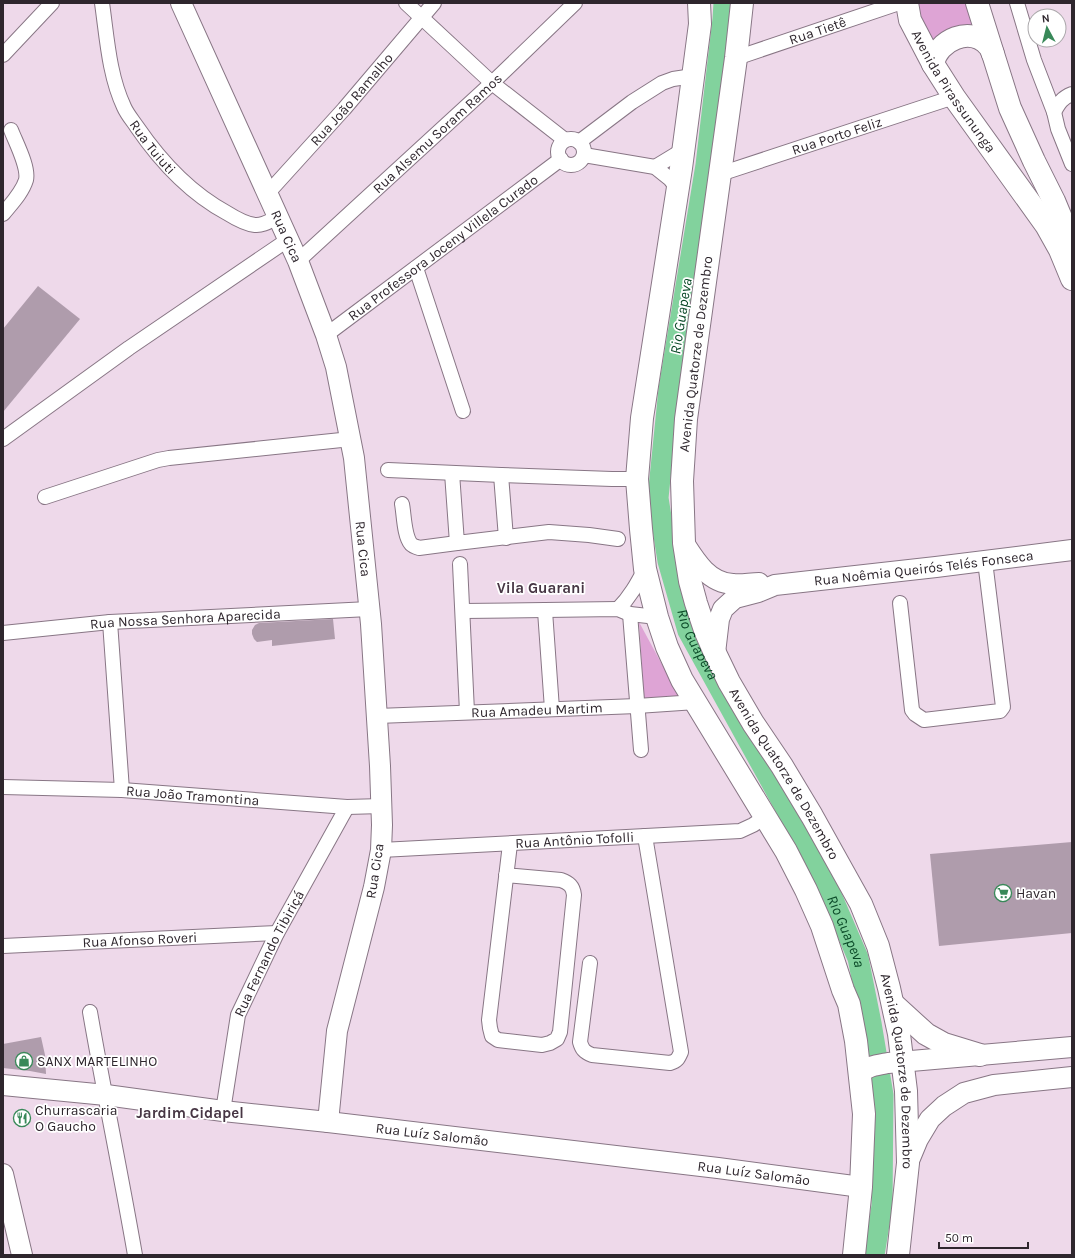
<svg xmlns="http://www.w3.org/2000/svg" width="1075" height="1258" viewBox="0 0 1075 1258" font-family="Karla,sans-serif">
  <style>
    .green { fill: #dea4d5 }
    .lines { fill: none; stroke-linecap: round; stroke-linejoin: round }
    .river { stroke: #82d29d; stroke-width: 21 }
    .building { fill: #af9cac }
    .street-casing { stroke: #887685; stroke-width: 16 }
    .secondary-casing { stroke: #887685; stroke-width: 22 }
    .primary-casing { stroke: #887685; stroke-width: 24 }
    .street { stroke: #fff; stroke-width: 14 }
    .secondary { stroke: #fff; stroke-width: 20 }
    .primary { stroke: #fff; stroke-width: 22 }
    .labels { text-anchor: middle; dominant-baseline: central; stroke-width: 3.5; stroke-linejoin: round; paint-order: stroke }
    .street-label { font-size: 14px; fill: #2e262d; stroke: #fff }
    .poi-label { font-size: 14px; fill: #2e262d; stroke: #fff; text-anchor: start }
    .water-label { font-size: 15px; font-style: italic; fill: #0b4a28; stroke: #fff }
    .neighbourhood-label { font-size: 15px; font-weight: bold; fill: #473644; stroke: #fff }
  </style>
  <rect width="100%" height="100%" fill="#eed9ea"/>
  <g class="green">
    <polygon points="916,3 970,3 981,34 932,52"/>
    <polygon points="639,622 679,696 644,699"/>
  </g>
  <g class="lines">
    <path class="river" id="s1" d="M724,3L723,19L706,165L669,389L658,498L668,561L688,631L822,874L858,958L871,1023L883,1095L882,1206L874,1255"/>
  </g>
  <g class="building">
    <polygon points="38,286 80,319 3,412 3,329"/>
    <polygon points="333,619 335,639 272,646 272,640 257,642 254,639 252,634 252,630 255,625 259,623"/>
    <polygon points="1072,842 1072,933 939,946 930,854"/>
    <polygon points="41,1037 45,1055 46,1074 30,1071 3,1068 3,1044"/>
  </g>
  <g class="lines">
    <g class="street-casing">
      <g id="street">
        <path id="s2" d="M102,3C107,38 109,75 124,107C127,114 133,121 137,127C161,162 190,193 227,213C235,218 245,224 255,225C263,226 271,220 278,217"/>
        <polyline points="406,3 492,83 565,140"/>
        <polyline points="1017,3 1034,60 1054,112 1058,129 1072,164"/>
        <polyline points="3,55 52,3"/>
        <path id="s3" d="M736,58L899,3"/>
        <path d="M1054,112C1059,103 1062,98 1072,94"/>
        <circle cx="571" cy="152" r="13"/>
        <polyline points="579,142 632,102 662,83 673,79 693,76"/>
        <polyline points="584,155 655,167 670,179 677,188"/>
        <polyline points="655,167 683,150"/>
        <path id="s4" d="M720,174L954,97"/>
        <path id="s5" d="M267,194L344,109L434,3"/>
        <path d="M3,214C11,204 22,193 26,180C29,167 16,143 11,130"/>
        <path id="s6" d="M298,261L492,83L575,3"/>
        <polyline points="416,268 463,411"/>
        <path id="s7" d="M326,335L561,159"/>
        <polyline points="3,439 129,348 289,239"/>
        <polyline points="388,470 501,475 612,479 637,479"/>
        <polyline points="452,473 457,543 549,532 589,535 618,539"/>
        <polyline points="501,475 506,538"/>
        <polyline points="45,497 158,460 169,458 351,439"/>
        <path d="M402,504C404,514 404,536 411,544C413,546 416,547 419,548L457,543"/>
        <polyline points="460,564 467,712"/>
        <polyline points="900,603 912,710 915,714 924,720 1000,711 1003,707 985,561"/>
        <path d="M618,609C630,597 637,584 645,569"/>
        <polyline points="463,611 618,609 630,614 657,617"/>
        <polyline points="545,611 552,709"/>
        <polyline points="630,614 641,750"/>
        <polyline points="110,622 122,790"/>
        <path id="s8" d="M3,633L110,622L369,609"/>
        <path id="s9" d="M377,716L637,706L696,702"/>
        <path id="s10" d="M3,787L122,790L347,807L382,806"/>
        <path id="s11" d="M381,850L740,831L753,825L765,817"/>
        <path d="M506,875L561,880C569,883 573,886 574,895L560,1032L557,1039L550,1043L542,1045L498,1040L492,1036L490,1028L489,1020L510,844"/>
        <path id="s12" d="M3,946L277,933"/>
        <path d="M590,963L580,1042C582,1049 584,1052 592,1055L670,1063C677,1061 678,1059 681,1052L645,836"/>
        <path d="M90,1012C104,1093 121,1174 135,1255"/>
        <path id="s13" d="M223,1111L238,1015L277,933L347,807"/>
      </g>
    </g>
    <g class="secondary-casing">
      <g id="secondary">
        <path id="s14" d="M181,3L298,261L326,335L336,367L354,458L371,624L380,766L382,825L381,850L374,887L337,1031L328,1122"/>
        <path d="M684,543C696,562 709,583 733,584C742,585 750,583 759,583"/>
        <path id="s15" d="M715,653L719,619L723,609L735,598L758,592L775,585L936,567L1072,550"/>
        <path d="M859,1074C867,1066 877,1065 888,1063L1072,1047"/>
        <path id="s16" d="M3,1085L106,1095L223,1111L328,1122L718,1168L861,1187"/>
        <polyline points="908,1163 918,1139 930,1119 944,1106 964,1093 994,1085 1072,1077"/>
        <polyline points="3,1174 22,1255"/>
      </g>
    </g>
    <g class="primary-casing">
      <g id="primary">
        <polyline points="699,3 700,24 681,168 642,418 637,479 641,529 645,569 657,617 667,647 682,680 786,851 806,890 822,926 843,990 849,1004 856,1041 864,1114 861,1187 854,1255"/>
        <path id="s17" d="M742,3L736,58L686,419L682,481L684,543L690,581L696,603L705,630L715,653L729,682L753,723L782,766L812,816L861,904L878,946L889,988L899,1034L906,1091L908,1163L898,1255"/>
        <path id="s18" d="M907,3L910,20L933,64L954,97L1046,225L1060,250L1072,279"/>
        <polyline points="977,3 1010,108 1034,161 1054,201 1072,244"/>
        <path d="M933,64C937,40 971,25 989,46C991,48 992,52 993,54"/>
        <polyline points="893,1004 926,1034 944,1044 980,1055"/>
      </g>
    </g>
    <use href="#street" class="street"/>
    <use href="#secondary" class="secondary"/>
    <use href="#primary" class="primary"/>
  </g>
  <defs>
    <g id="supermarket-ring" transform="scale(0.9)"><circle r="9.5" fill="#fff" stroke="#398959" stroke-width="1.5"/><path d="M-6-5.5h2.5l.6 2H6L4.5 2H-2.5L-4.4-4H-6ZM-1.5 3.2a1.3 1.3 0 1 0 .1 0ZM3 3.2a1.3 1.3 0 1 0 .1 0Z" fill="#398959"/></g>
    <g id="shop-ring" transform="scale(0.9)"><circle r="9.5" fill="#fff" stroke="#398959" stroke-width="1.5"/><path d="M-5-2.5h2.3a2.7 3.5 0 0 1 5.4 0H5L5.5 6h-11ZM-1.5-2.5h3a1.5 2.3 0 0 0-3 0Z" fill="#398959"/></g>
    <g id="restaurant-ring" transform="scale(0.9)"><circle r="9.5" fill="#fff" stroke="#398959" stroke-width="1.5"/><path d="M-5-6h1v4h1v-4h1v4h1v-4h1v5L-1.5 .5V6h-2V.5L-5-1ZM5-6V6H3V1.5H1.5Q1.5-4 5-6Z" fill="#398959"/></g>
  </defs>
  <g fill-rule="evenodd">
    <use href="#supermarket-ring" x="1003" y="893"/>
    <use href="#shop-ring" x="24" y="1061"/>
    <use href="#restaurant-ring" x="22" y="1118"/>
  </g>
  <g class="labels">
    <g class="street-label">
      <text stroke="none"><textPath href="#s3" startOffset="86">Rua Tietê</textPath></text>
      <text stroke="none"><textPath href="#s18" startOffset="101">Avenida Pirassununga</textPath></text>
      <text stroke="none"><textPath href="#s5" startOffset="127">Rua João Ramalho</textPath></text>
      <text stroke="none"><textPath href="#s6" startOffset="189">Rua Alsemu Soram Ramos</textPath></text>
      <text stroke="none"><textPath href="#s4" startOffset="123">Rua Porto Feliz</textPath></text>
      <text stroke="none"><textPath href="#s2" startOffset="156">Rua Tuiuti</textPath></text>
      <text stroke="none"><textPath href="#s14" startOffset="256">Rua Cica</textPath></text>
      <text stroke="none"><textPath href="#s7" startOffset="146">Rua Professora Joceny Villela Curado</textPath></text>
      <text transform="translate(696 354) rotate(-83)">Avenida Quatorze de Dezembro</text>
      <text stroke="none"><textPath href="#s14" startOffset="580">Rua Cica</textPath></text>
      <text stroke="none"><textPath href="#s15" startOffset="253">Rua Noêmia Queirós Telés Fonseca</textPath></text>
      <text stroke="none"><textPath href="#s8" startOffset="183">Rua Nossa Senhora Aparecida</textPath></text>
      <text stroke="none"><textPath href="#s9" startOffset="160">Rua Amadeu Martim</textPath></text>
      <text stroke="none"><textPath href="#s17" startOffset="798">Avenida Quatorze de Dezembro</textPath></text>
      <text stroke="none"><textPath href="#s10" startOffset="190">Rua João Tramontina</textPath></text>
      <text stroke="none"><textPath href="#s11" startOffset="194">Rua Antônio Tofolli</textPath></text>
      <text transform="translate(375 871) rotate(-81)">Rua Cica</text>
      <text stroke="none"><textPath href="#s12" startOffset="137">Rua Afonso Roveri</textPath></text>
      <text stroke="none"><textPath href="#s13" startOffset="166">Rua Fernando Tibiriçá</textPath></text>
      <text stroke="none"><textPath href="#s17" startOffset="1122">Avenida Quatorze de Dezembro</textPath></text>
      <text stroke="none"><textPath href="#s16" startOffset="432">Rua Luíz Salomão</textPath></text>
      <text stroke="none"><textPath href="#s16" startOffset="756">Rua Luíz Salomão</textPath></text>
    </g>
    <g class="poi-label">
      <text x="1016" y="893">Havan</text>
      <text x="37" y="1061">SANX MARTELINHO</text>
      <text x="35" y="1110">Churrascaria<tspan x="35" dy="16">O Gaucho</tspan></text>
    </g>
    <g class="water-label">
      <text transform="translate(681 316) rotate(-81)">Rio Guapeva</text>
      <text stroke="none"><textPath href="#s1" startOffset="652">Rio Guapeva</textPath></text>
      <text stroke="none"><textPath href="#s1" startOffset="976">Rio Guapeva</textPath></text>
    </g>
    <g class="neighbourhood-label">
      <text x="541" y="588">Vila Guarani</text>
      <text x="190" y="1113">Jardim Cidapel</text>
    </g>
  </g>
  <rect width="1075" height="1258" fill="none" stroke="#2e262d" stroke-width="8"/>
  <g transform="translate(1047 28) rotate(353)"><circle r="19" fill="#ffffff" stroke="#aba8ab"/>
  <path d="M0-3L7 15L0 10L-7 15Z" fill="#398959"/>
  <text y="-6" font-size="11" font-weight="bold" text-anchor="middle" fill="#2e262d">N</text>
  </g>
  <path d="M939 1242v6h89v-6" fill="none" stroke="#2e262d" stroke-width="2"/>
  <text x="945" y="1242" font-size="12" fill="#2e262d" stroke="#ffffff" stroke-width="3" paint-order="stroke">50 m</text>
</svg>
